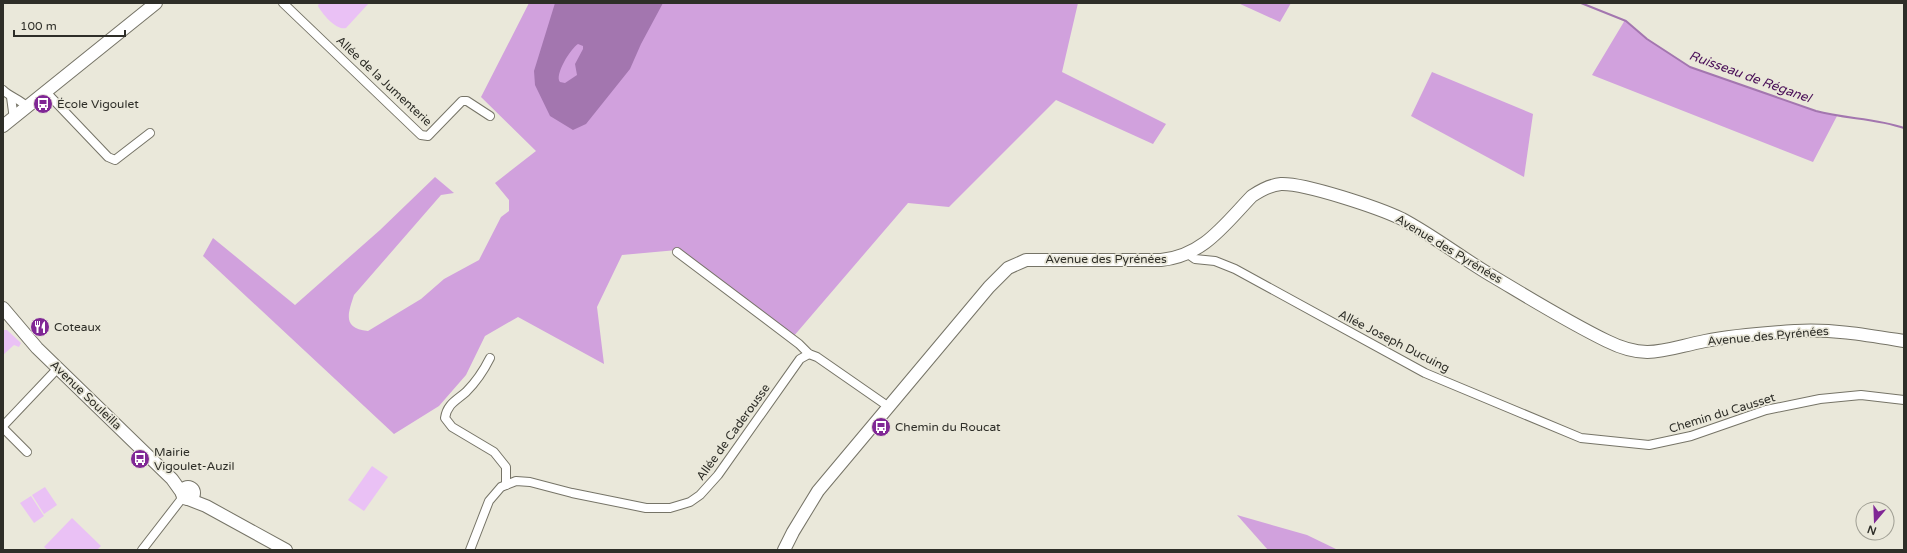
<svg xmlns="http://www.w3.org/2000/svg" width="1907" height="553" viewBox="0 0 1907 553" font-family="'Varela Round',sans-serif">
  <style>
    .green { fill: #eac1f5 }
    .forest { fill: #d1a1dd }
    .water { fill: #a376af; fill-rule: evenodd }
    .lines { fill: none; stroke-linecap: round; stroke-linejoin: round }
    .stream { stroke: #a376af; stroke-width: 2 }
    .street-casing { stroke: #767467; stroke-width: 10 }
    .secondary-casing { stroke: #767467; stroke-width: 14 }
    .street { stroke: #fff; stroke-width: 8 }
    .secondary { stroke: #fff; stroke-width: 12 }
    .labels { text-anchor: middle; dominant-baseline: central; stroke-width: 3.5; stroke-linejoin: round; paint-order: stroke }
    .street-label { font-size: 12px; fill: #2e2e28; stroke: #eae8da }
    .poi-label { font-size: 12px; fill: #2e2e28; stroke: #eae8da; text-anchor: start }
    .water-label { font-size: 13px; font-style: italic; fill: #490e57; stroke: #eae8da }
  </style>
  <rect width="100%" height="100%" fill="#eae8da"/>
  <g class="green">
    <path d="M319,3H369L346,28C337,31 322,14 318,6Z"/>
    <polygon points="3,330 7,330 21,343 19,347 14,345 3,355"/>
    <polygon points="372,466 388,477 364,511 348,500"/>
    <polygon points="45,487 57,505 44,514 32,495"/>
    <polygon points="31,496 44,516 34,523 20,503"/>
    <polygon points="72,518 101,546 97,550 48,550 44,547"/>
  </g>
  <g class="forest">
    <path d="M529,3H1078L1062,72L1166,124L1153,144L1056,100L949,207L908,203L793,337L677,250L622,255L597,307L604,364L518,317L485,336L466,375L439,406L394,434L203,256L213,238L295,305L380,230L435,177L454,193L441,195L354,295C348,314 342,328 368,331L421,299L444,279L479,260L501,217L509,211V200L495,183L536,151L481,97Z"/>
    <polygon points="1238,3 1291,3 1280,22"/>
    <polygon points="1625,20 1647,39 1690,67 1816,111 1837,116 1813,162 1592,75"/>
    <polygon points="1432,72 1533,114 1524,177 1411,116"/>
    <polygon points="1237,515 1307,535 1338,550 1268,550"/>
  </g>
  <path class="water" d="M555,3H663L641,44L630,69L586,124L573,130L550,116L535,85L534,71ZM578,44L583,46V49L575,64L577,75L565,83L560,82C554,75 571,48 578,44Z"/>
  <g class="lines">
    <path class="stream" d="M1581,3L1626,21L1647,39L1690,67L1816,111C1845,119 1876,118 1904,128"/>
    <g class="street-casing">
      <g id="street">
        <polyline points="283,3 421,135 428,136 462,101 467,101 490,116"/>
        <path d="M3,90C10,97 20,99 27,107"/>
        <polyline points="46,92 108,157 115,160 150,133"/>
        <polyline points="11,97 13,112 16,116"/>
        <polyline points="677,252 799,344 809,354 817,357 889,407"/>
        <polyline points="1188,254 1195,259 1215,261 1235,269 1425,373 1581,438 1649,445 1691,436 1766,410 1820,399 1861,395 1904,400"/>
        <path d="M490,358C484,370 476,382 466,392C457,400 447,404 445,418L452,427L494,452L506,467V485"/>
        <polyline points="3,426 58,368"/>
        <polyline points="3,428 27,452"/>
        <polyline points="142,550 183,497"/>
        <polyline points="470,550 489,501 501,487 516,481 530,482 572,493 646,508 670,508 690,502 700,495 718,475 800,359 809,354"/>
      </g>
    </g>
    <g class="secondary-casing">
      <g id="secondary">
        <polyline points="3,126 156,3"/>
        <polyline points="3,308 37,348 172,479 182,493"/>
        <circle cx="188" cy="493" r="6"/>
        <polyline points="188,499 206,506 286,550"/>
        <path d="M784,550L793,532L818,491L989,287L1008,268L1026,260H1161C1203,256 1224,225 1252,196C1261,190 1270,185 1281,184C1305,183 1379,208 1402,219C1434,236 1463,259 1494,277C1531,299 1568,322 1607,341C1647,361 1665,349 1705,341C1735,335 1766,333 1796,331C1834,329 1867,335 1904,341"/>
      </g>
    </g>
    <use href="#street" class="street"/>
    <use href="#secondary" class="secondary"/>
  </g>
  <defs>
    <g id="bus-disc" transform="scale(1)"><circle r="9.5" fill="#802795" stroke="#eae8da"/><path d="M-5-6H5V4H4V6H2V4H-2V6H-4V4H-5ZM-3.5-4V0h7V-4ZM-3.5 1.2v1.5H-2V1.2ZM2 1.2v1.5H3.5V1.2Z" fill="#fff"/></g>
    <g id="restaurant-disc" transform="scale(1)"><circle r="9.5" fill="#802795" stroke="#eae8da"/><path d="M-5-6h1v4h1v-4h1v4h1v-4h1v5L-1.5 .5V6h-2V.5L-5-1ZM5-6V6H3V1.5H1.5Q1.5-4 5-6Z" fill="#fff"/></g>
  </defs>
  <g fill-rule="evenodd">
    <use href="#bus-disc" x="43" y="104"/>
    <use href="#restaurant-disc" x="40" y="327"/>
    <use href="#bus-disc" x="881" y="427"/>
    <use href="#bus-disc" x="140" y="459"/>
  </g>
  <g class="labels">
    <g class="street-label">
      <text transform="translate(384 81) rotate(43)">Allée de la Jumenterie</text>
      <text transform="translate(1449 249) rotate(31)">Avenue des Pyrénées</text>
      <text x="1106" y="259">Avenue des Pyrénées</text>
      <text transform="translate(1768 336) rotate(-5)">Avenue des Pyrénées</text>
      <text transform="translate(1394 341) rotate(27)">Allée Joseph Ducuing</text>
      <text transform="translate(86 395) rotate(44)">Avenue Souleilla</text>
      <text transform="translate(1722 413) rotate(-17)">Chemin du Causset</text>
      <text transform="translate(733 432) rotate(-54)">Allée de Caderousse</text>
    </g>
    <g class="poi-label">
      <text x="57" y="104">École Vigoulet</text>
      <text x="54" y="327">Coteaux</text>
      <text x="895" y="427">Chemin du Roucat</text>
      <text x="154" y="452">Mairie<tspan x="154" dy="14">Vigoulet-Auzil</tspan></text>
    </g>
    <g class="water-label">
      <text transform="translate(1750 77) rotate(20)">Ruisseau de Réganel</text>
    </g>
  </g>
  <rect width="1907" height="553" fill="none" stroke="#2e2e28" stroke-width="8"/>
  <g transform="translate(1875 521) rotate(199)"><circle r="19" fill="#eae8da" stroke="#9f9e93"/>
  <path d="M0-3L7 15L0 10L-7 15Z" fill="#802795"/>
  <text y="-6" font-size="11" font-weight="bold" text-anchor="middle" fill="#2e2e28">N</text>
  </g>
  <path d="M14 30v6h111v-6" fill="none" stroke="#2e2e28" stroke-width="2"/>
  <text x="20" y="30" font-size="12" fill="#2e2e28" stroke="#eae8da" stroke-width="3" paint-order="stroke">100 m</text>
</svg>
